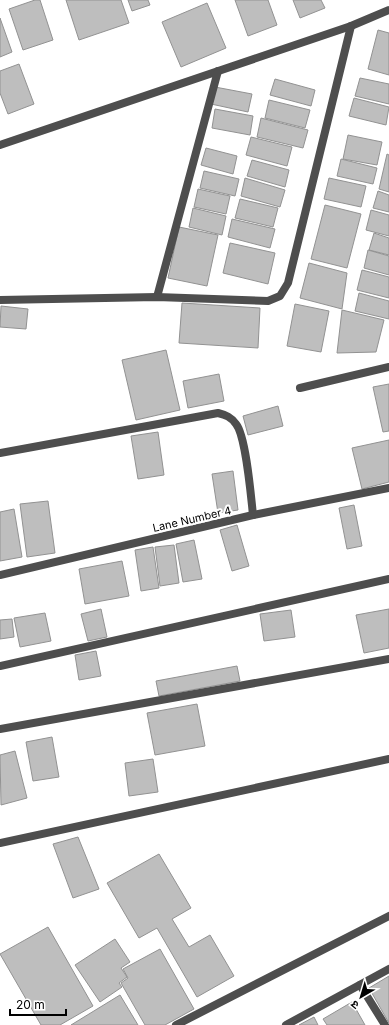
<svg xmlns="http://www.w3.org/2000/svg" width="389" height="1025" viewBox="0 0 389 1025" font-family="Inter,'Noto Sans Devanagari',sans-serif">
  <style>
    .building { fill: #bebebe; stroke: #929292 }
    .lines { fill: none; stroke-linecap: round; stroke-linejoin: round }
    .minor { stroke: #4e4e4e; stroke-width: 8 }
    .labels { text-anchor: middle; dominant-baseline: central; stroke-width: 4; stroke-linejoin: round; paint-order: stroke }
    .street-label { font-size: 11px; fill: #000; stroke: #fff }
  </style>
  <rect width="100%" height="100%" fill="#fff"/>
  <g class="building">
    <polygon points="35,0 40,0 53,40 23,50 9,9"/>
    <polygon points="66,0 121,0 129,23 79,40"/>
    <polygon points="128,0 148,0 150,5 132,11"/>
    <polygon points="235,0 268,0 277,25 248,36"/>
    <polygon points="293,0 321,0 325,8 300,18"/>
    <polygon points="207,3 226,48 181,67 162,22"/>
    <polygon points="0,18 12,52 0,57"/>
    <polygon points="378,30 389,33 389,75 368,69"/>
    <polygon points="19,64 34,104 8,114 0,93 0,71"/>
    <polygon points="360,78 389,84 389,104 355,96"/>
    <polygon points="275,79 315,90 311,106 270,95"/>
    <polygon points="215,87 252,94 248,112 211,104"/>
    <polygon points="354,98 389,107 386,125 349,116"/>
    <polygon points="269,100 310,110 305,128 265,118"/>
    <polygon points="215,109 253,116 250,135 212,128"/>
    <polygon points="261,118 308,130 303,148 257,137"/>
    <polygon points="348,135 382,142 377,165 343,159"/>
    <polygon points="251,137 292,147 287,166 246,155"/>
    <polygon points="206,148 237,156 233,174 201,165"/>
    <polygon points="387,154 389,155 389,192 379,189"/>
    <polygon points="341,159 377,168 373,184 337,176"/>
    <polygon points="252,160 289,170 285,187 247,176"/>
    <polygon points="204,171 239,179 235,196 200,188"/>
    <polygon points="245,178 285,190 280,207 241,196"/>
    <polygon points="329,178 366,186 361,207 324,199"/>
    <polygon points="198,189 230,196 226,214 194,207"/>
    <polygon points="378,191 389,195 389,212 373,208"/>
    <polygon points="240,199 278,208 273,227 235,218"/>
    <polygon points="325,205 361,214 347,268 311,259"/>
    <polygon points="193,208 226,216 222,235 189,227"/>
    <polygon points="371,210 389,215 389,236 366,230"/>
    <polygon points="232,219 275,229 270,248 228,237"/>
    <polygon points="179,227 218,235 207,286 168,278"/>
    <polygon points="374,233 389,238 389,255 369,250"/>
    <polygon points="230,243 275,253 268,284 223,273"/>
    <polygon points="368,250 389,256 389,275 364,268"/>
    <polygon points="309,263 347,273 342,309 300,298"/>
    <polygon points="362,270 389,277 389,298 357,290"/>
    <polygon points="359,293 389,301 389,319 355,311"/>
    <polygon points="182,303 260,308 258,348 179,343"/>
    <polygon points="295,304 329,311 321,352 287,346"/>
    <polygon points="1,306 28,309 26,329 0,327"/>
    <polygon points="342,310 384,320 376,352 337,353"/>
    <polygon points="166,350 180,410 136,420 122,360"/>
    <polygon points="219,374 224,401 188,408 183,381"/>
    <polygon points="389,384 389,431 383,432 373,387"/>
    <polygon points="278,406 283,426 248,435 243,416"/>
    <polygon points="158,432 164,475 138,479 131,436"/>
    <polygon points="389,440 389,482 362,489 352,448"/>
    <polygon points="233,471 238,510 218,513 212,474"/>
    <polygon points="48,501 55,553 27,557 20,504"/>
    <polygon points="354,505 362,546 347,549 339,508"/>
    <polygon points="14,509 22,557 0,561 0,512"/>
    <polygon points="237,525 249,566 232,571 220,530"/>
    <polygon points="194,540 202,579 183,582 176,544"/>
    <polygon points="174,545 179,583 160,586 155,547"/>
    <polygon points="153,547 159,588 141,591 135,550"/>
    <polygon points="122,561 129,596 85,604 79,569"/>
    <polygon points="101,609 107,637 88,641 81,614"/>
    <polygon points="389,609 389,648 364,653 356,615"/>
    <polygon points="291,610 295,637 264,641 260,614"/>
    <polygon points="45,613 51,641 20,647 14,618"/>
    <polygon points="12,619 14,637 0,639 0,620"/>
    <polygon points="96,651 101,676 79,680 75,655"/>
    <polygon points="237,666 240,681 159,696 156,681"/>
    <polygon points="197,704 205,746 155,755 147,713"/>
    <polygon points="52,737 59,777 33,781 26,742"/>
    <polygon points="15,751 27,798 1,805 0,755"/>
    <polygon points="153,759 158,792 129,796 125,763"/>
    <polygon points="78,837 99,889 73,898 53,844"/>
    <polygon points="159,854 191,908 172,919 189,947 210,935 234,976 197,997 157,928 139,938 107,883"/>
    <polygon points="48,927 93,1006 60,1025 41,1025 0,954"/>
    <polygon points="115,939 130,962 121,968 127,977 119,983 122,987 100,1002 75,965"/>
    <polygon points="160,949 194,1009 165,1025 145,1025 121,983 128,978 123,969"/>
    <polygon points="389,976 389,1023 369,988"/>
    <polygon points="120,995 138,1025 71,1025"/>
    <polygon points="352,1002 365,1025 327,1025 323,1019"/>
    <polygon points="314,1017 318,1025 299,1025"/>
  </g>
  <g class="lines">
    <g class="minor">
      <polyline points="0,145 351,26 389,10"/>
      <polyline points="157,297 218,71"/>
      <polyline points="0,300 157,297 268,301 280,296 288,283 351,26"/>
      <polyline points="300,388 389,367"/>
      <path d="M0,453L218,413C226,415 231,417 236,424C246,436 251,497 253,515"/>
      <polyline points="0,575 253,515 389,488"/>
      <polyline points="0,666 389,579"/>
      <polyline points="0,729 389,659"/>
      <polyline points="0,843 389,759"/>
      <polyline points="360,985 385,1025"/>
      <polyline points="176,1025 389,916"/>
      <polyline points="286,1025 389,969"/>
    </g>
  </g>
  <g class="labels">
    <g class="street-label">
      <text transform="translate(192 519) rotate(-13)">Lane Number 4</text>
    </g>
  </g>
  <g transform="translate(361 997) rotate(218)" stroke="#ffffff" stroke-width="3" paint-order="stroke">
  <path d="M0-3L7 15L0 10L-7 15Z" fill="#000000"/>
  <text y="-6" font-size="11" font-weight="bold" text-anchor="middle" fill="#000000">उ</text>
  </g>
  <path d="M10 1009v6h56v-6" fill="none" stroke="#000000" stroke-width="2"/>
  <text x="16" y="1009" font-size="12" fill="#000000" stroke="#ffffff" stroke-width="3" paint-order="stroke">20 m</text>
</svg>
